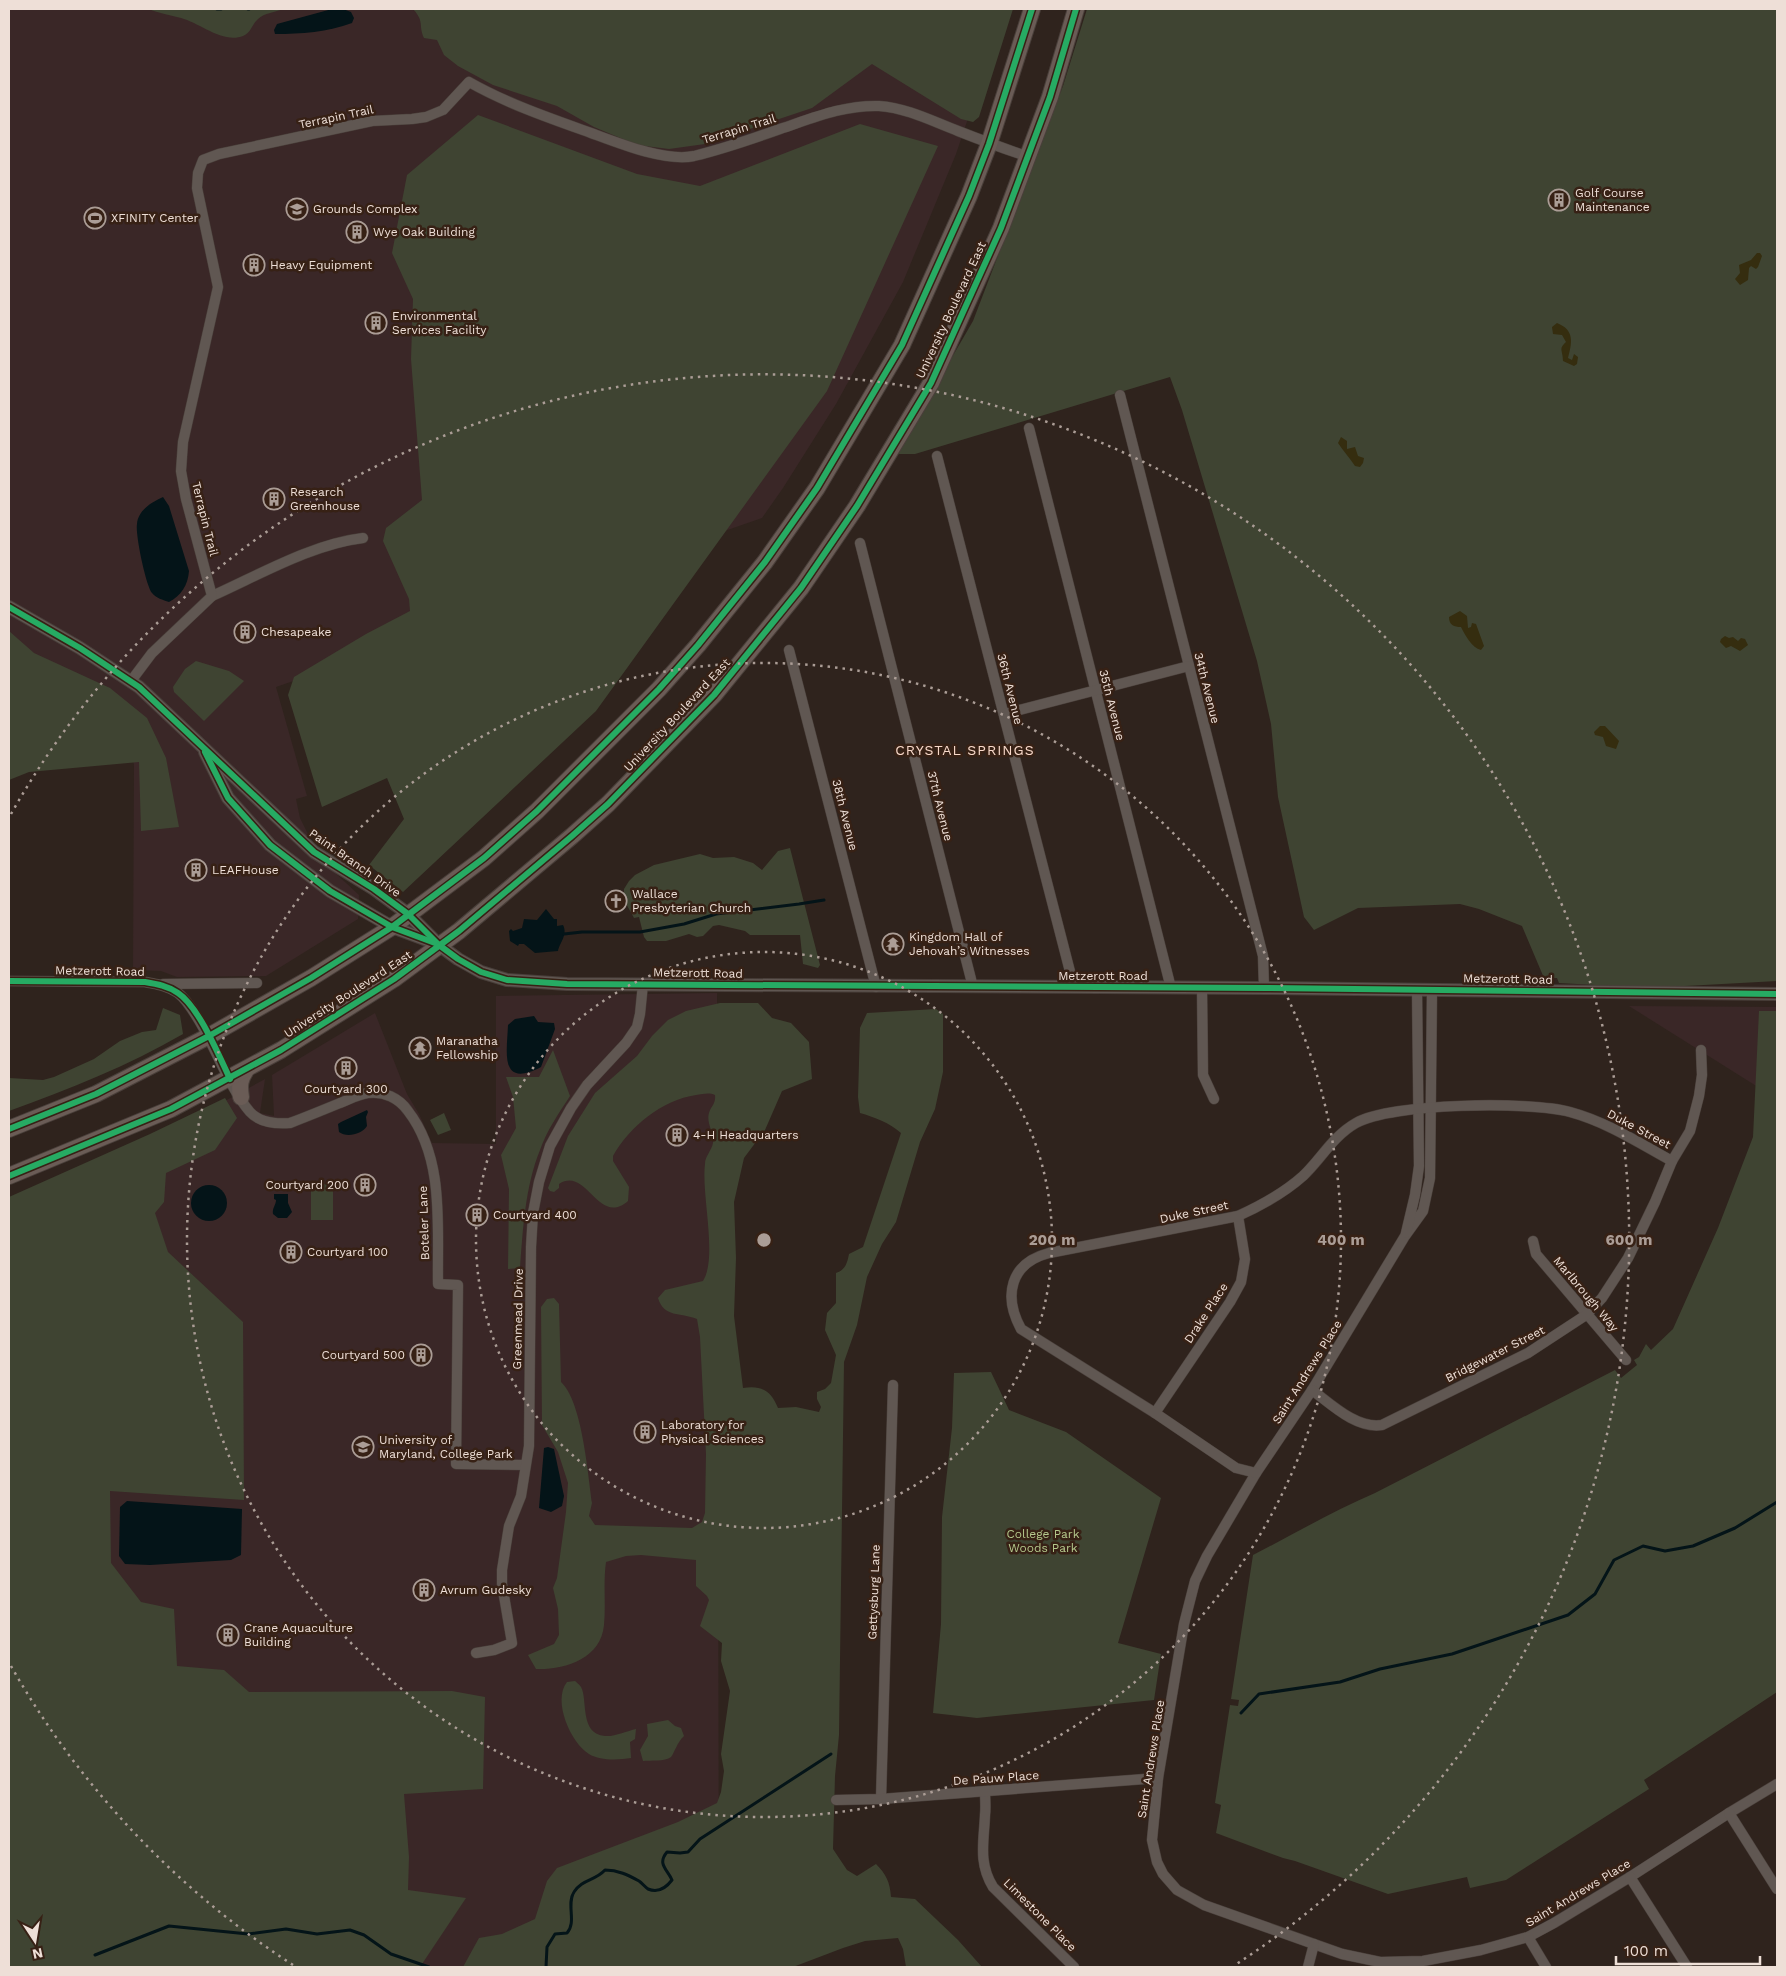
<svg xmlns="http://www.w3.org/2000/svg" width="1786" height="1976" viewBox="0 0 1786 1976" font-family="'Work Sans',sans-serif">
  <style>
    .education { fill: #3a2727 }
    .green { fill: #3f4432 }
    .sand { fill: #352d0f }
    .water { fill: #041418 }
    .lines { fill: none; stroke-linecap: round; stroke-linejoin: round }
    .stream { stroke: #041418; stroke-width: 3 }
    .minor-casing { stroke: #493f3a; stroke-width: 11 }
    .tertiary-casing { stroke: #493f3a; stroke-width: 14 }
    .primary-casing { stroke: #493f3a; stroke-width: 18 }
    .minor { stroke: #605752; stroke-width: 10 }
    .tertiary { stroke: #605752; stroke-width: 12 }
    .primary { stroke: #6a5c56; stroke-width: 16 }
    .cycleway-casing { stroke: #372115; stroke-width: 9 }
    .cycleway { stroke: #26ab63; stroke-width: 6 }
    .ring { fill: none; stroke: #ab9d96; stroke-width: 2.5; stroke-dasharray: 2.5 5 }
    .labels { text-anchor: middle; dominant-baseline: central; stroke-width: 5; stroke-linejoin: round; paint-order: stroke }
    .street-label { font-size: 12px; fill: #eedfd7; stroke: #372115 }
    .poi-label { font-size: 12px; fill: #eedfd7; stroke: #372115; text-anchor: start }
    .park-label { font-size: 12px; fill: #b5c98d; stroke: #372115 }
    .neighbourhood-label { font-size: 14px; letter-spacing: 1px; fill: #f8d9ca; stroke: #372115 }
    .centre { fill: #ab9d96; stroke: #372115; stroke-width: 2.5 }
    .ring-label { font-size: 15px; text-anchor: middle; font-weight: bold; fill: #ab9d96; stroke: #372115; stroke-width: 5; stroke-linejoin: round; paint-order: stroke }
  </style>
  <rect width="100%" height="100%" fill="#2f231d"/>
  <g class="education">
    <polygon points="9,9 1005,9 956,154 903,282 836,404 783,488 762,518 276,687 307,796 296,799 300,818 312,842 332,870 359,895 358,919 266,976 177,977 161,971 133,970 134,765 128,733 9,778"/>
    <polygon points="717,993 719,1967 9,1967 9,1234 201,1114 265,1079 260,1113 274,1116 272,1075 375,1013 407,1094 419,1114 432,1143 496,1144 496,996"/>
    <polygon points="1629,1006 1777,1007 1777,1099"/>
  </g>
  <g class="green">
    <path d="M148,9H283C276,12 264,13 258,19C252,24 251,33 243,36C223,44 200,23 181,18C170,15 159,13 148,9Z"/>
    <path d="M413,9H1013L979,117L973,122L961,119L872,64L812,108L705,144L669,149L637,145L594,127L557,106L493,85L458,66L444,55L437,40L424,38C418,25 425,22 413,9Z"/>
    <polygon points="1087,9 1777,9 1777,981 1649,988 1559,983 1557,978 1544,978 1522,926 1479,909 1460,904 1358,908 1314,930 1304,917 1278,797 1271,724 1257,661 1182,410 1170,377 915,454 896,454 973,321 1063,86"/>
    <polygon points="478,115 637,174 700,186 860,124 938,146 827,391 596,711 403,892 369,865 404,819 387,778 322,807 288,695 294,677 366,634 410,611 409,599 383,541 386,528 422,500 411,359 413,299 392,253 407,175"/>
    <polygon points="9,631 34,653 110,688 147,718 166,758 179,827 141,831 139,762 29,772 9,780"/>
    <polygon points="196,661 229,671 244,681 204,721 174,692 173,687 185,669"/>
    <polygon points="790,848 820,965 818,968 803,964 800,935 750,935 745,931 719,925 713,926 703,936 697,937 689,934 666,941 647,941 644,937 639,917 634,918 624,900 624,889 629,881 635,875 654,865 700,854 713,858 734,857 753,863 762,870 778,851"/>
    <path d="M720,1003H758L772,1018L791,1023L809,1042L812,1079L782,1091L765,1130L744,1158L734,1202L736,1258L734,1316L743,1388C762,1385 771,1391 778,1408L796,1407L819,1412L821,1407L817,1399V1392L825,1389L831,1383L836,1355L825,1330L827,1313L836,1303V1273C845,1270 847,1264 849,1254L863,1247L901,1133C890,1123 874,1117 860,1113L858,1097L860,1028L867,1013L936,1009L943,1014V1072L935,1109L920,1142L896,1222L882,1244L867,1277L857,1325L844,1362L839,1735L835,1776L833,1849L847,1870L857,1876L876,1864C886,1874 890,1882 891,1897L915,1899L958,1940L982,1967H906L903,1949L898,1938L865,1941L843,1948L793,1967H463L479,1938L502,1934L535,1919L547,1881L557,1868L678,1822L717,1803L721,1792L724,1771L721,1754L730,1691L721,1661L722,1643L700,1626L709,1600L707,1596L696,1586V1560L641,1555L626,1556L606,1562C603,1583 606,1604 604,1625C601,1659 564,1670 536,1669L528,1655L554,1644L559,1635L558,1609L553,1588L557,1578L566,1512L568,1483L558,1452L542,1425L541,1307L547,1299L554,1298L559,1304L561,1382C582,1401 588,1474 592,1503L589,1516L595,1525L692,1528L702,1522L705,1513L706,1454L700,1337L697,1319C680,1312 664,1318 658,1298L665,1290L703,1281C718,1257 701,1194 705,1164C705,1156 712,1150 713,1143C714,1132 706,1123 709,1113C711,1106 716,1104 715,1095C709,1092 703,1094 696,1095C662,1100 629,1127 613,1156V1161L629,1187L628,1201C598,1227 587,1166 559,1184V1188L554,1192L550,1191L548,1188L568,1136L595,1093L637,1056L652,1036L668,1020L686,1011Z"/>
    <path d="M163,1008L180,1015L183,1034C128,1066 69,1089 9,1111V1078L43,1080L54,1077L94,1059L120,1041L142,1032L156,1030Z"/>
    <path d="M1759,1011H1777V1692L1644,1780L1649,1789L1506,1880L1470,1888L1467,1877L1388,1894L1295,1861L1283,1858L1216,1833L1221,1805L1215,1803L1230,1705L1238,1706L1239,1700L1231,1699L1253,1555C1294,1534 1333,1511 1375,1493L1615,1370L1621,1378L1637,1365L1634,1360L1639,1357L1646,1344L1651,1350L1673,1329L1718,1228L1753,1137Z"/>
    <path d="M553,1050L570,1096C559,1113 547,1130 540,1150C525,1187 523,1229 520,1268L508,1269L509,1189L501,1155L516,1128L513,1097L506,1077H539Z"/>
    <polygon points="225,1098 237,1118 215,1150 166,1173 164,1202 155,1213 168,1252 243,1322 244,1500 110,1491 111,1563 141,1602 174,1609 177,1666 224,1670 249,1692 452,1691 485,1697 483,1789 404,1794 409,1857 408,1890 466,1898 420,1967 9,1967 9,1197 150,1134"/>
    <polygon points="444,1113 451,1130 438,1135 430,1120"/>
    <rect x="311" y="1184" width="22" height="36"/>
    <polygon points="991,1372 1009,1410 1066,1432 1161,1498 1118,1643 1161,1654 1154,1700 977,1718 933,1713 941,1624 942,1517 952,1428 954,1373"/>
    <path d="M575,1681C577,1683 579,1684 581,1687C588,1699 579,1734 605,1736C614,1737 627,1731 636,1729L635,1739L630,1742L631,1758C619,1760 600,1761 589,1754C571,1743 552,1701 567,1682Z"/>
    <path d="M668,1720L675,1726L681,1728L684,1736C677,1742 674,1754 671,1757C665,1762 650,1760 643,1761L640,1750L648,1736L647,1724Z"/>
  </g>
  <g class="sand">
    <polygon points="1757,253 1760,253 1762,256 1758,267 1756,269 1751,266 1749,268 1748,280 1740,285 1735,279 1740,273 1739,265 1751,260"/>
    <path d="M1557,323C1575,330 1572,343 1568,358L1572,360L1574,354L1578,357L1577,364L1574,366L1563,361C1563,350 1558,349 1566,342L1562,335L1553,334L1552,327Z"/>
    <path d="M1341,437L1347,441V449L1355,447L1358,456L1364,458L1363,463L1360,467L1355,466C1350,458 1343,451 1338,443Z"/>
    <path d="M1460,611L1467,616L1468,628L1471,627L1472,623L1476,624L1484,646L1481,650C1472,648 1465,635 1461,627C1454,627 1449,625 1449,617Z"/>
    <polygon points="1725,636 1729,638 1733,637 1738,641 1741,638 1745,639 1748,645 1740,651 1731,646 1726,648 1720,642 1721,639"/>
    <polygon points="1600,726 1605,726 1619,741 1616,749 1606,746 1603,737 1595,735 1594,732"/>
  </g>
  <g class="water">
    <path d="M332,9H343L351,12L354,18L352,23C328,32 301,34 275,34L274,30L277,24Z"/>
    <path d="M163,497L169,506L189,571C188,585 181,596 169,602C163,600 156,598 152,593C146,586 135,534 137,524C138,510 152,502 163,497Z"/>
    <path d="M546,909L554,919H557V926L563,925C568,935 560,942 558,951L535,953L524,944H519L518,946L510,941L509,931L511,929L513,931L522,928L524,919L537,920Z"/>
    <path d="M534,1016L538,1022L554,1023L555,1029L541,1067C499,1089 507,1052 508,1025L515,1019Z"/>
    <path d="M367,1110L368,1112L366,1117L367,1126C362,1134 347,1138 339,1132L338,1124L341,1122Z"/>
    <circle cx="209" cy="1203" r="18"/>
    <path d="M274,1194H288V1203L292,1212L287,1218H278L273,1214C272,1208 276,1205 276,1200L274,1199Z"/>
    <polygon points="548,1447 554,1449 564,1496 562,1506 551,1512 539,1508 544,1448"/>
    <polygon points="127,1501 242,1509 241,1555 231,1560 150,1565 125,1564 119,1556 120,1507"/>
  </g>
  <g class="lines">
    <g class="stream">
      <polyline points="217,9 221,9"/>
      <polyline points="248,9 249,9"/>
      <polyline points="564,934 582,932 640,932 684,924 716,914 799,904 824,900"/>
      <polyline points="1241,1713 1259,1694 1340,1682 1380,1669 1452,1654 1568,1615 1595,1594 1614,1560 1643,1546 1665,1551 1693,1546 1735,1528 1777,1502"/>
      <polyline points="95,1955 169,1926 248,1934 286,1929 317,1934 350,1930 364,1935 391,1954 429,1967"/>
      <path d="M546,1967L547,1947L555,1934L567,1933C577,1922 566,1904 574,1892C582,1879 595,1881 605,1870C618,1870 628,1875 639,1881C642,1883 645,1887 648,1889C658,1893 666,1888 672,1880C667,1869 657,1864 667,1852L680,1853L688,1852L700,1839L831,1754"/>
    </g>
    <g class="minor-casing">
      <g id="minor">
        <polyline points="1120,395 1263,956 1264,988"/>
        <polyline points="1029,428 1171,988"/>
        <polyline points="937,456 1074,987"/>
        <polyline points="860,543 973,987"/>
        <path d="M212,596C259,575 312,544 363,538"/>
        <polyline points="789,650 876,987"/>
        <path d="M131,681L152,653L212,596L186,499L181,471L183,442L218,287L197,188L198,173L203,160L219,154L372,121L412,119L426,117L443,110L469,82C508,104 549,118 591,133C618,143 665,162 694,156C723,149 752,139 780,129C813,118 843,105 879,106C907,108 932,121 958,131C981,140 1005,149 1029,157"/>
        <polyline points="1004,714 1189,666"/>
        <path d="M9,981L145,982C157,984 168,986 178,993C186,999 192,1009 197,1017C215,1045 229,1088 250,1112C260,1123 276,1124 290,1123C306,1117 323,1110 340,1103C348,1100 359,1094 368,1093C384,1091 399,1098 408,1111C445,1159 437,1226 438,1284L458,1285L456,1464L525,1465"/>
        <polyline points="163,984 257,983"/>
        <polyline points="1202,988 1203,1075 1214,1099"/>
        <polyline points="1432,989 1430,1178 1423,1211 1405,1236 1312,1390 1256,1473 1207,1556 1195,1581 1184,1624 1158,1778 1152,1840 1157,1862 1163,1874 1177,1890 1204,1905 1342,1954 1380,1962 1423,1961 1481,1950 1528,1937 1554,1923 1630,1877 1729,1813 1777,1784"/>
        <polyline points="1406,1233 1415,1195 1419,1166 1417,989"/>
        <polyline points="1533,1241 1536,1254 1626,1360"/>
        <path d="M1312,1390C1331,1404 1356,1429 1382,1425L1528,1353L1586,1315L1602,1298L1628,1258L1655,1202L1672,1161L1690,1131L1699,1096L1702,1075L1701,1050"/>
        <polyline points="1155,1413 1230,1302 1241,1282 1245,1259 1238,1216"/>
        <path d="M1256,1473L1236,1468L1155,1413L1021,1329C1003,1296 1010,1263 1049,1253L1238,1216C1260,1206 1284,1193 1303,1176C1321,1159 1333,1136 1356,1123C1391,1103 1530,1101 1570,1112C1607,1122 1639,1143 1672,1161"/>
        <polyline points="476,1653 494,1650 512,1643 502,1584 502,1570 509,1526 521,1496 529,1446 531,1247 533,1213 539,1182 550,1146 571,1108 587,1085 626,1043 637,1027 640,1014 643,984"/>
        <path d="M985,1791C985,1799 986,1807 985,1815C984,1841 978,1863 993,1887L1074,1967"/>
        <polyline points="881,1799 893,1385"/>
        <polyline points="836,1800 881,1799 1158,1778"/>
        <polyline points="1729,1813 1777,1889"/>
        <polyline points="1630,1877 1687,1967"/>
        <polyline points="1528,1937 1546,1967"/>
        <polyline points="1308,1967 1314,1944"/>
      </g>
    </g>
    <g class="tertiary-casing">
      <g id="tertiary">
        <polyline points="9,607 80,648 139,687 314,852 374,889 408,914 439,945 458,959 481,972 507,980 567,984 1264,988 1777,994"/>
        <polyline points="205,752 228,798 270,845 330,891 392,927 435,943"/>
      </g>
    </g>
    <g class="primary-casing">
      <g id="primary">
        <path d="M241,1097C239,1085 240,1079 246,1070"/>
        <polyline points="9,1129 96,1094 209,1036 311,978 392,927 484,858 537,811 659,689 698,645 765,562 817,488 902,345 969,196 989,144 1032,9"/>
        <polyline points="9,1176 171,1109 281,1050 394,979 459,931 572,836 608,804 714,695 801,588 857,506 931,383 1001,228 1050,97 1076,9"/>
      </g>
    </g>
    <use href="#minor" class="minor"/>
    <use href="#tertiary" class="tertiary"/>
    <use href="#primary" class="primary"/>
    <g class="cycleway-casing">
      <g id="cycleway">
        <polyline points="9,607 80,648 139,687 314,852 374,889 408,914 439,945 458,959 481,972 507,980 567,984 1264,988 1777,994"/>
        <polyline points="205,752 228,798 270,845 330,891 392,927 435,943"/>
        <path d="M9,981L145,982C157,984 168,986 178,993C199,1007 219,1056 230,1079"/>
        <polyline points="9,1129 96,1094 209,1036 311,978 392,927 484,858 537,811 659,689 698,645 765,562 817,488 902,345 969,196 989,144 1032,9"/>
        <polyline points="9,1176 171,1109 281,1050 394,979 459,931 572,836 608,804 714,695 801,588 857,506 931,383 1001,228 1050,97 1076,9"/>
      </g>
    </g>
    <use href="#cycleway" class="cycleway"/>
  </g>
  <g class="ring">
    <circle cx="764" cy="1240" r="288"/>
    <circle cx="764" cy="1240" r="577"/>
    <path d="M293 1965A865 865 0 0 1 11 1666M11 814A865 865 0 1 1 1235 1965"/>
  </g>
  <defs>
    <g id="building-ring" transform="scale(1.125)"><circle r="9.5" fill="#372115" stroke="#ab9d96" stroke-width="1.5"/><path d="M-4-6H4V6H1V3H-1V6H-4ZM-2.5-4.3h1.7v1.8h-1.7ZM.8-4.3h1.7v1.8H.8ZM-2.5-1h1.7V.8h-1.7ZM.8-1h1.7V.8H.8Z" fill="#ab9d96"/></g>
    <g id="university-ring" transform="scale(1.125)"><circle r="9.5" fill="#372115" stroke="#ab9d96" stroke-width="1.5"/><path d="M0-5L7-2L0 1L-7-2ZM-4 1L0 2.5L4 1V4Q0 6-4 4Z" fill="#ab9d96"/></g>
    <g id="stadium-ring" transform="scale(1.125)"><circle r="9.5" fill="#372115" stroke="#ab9d96" stroke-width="1.5"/><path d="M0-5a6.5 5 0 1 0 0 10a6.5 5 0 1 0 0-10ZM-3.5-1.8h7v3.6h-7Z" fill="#ab9d96"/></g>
    <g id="church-ring" transform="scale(1.125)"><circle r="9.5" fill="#372115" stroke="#ab9d96" stroke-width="1.5"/><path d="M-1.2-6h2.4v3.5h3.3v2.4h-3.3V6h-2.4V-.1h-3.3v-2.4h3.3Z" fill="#ab9d96"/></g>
    <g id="temple-ring" transform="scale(1.125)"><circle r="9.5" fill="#372115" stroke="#ab9d96" stroke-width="1.5"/><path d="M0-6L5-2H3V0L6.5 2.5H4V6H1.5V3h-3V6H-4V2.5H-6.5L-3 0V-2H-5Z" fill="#ab9d96"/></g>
  </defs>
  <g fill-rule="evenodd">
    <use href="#building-ring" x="1559" y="200"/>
    <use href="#university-ring" x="297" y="209"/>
    <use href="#stadium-ring" x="95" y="218"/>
    <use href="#building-ring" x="357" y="232"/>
    <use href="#building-ring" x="254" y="265"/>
    <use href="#building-ring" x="376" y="323"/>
    <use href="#building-ring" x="274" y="499"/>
    <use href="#building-ring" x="245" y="632"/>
    <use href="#building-ring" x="196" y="870"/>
    <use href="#church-ring" x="616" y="901"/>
    <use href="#temple-ring" x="893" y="944"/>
    <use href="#temple-ring" x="420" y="1048"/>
    <use href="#building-ring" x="346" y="1068"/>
    <use href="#building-ring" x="677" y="1135"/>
    <use href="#building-ring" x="365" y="1185"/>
    <use href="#building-ring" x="477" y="1215"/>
    <use href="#building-ring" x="291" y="1252"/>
    <use href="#building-ring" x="421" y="1355"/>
    <use href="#building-ring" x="645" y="1432"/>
    <use href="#university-ring" x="363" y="1447"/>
    <use href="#building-ring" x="424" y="1590"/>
    <use href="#building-ring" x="228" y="1635"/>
  </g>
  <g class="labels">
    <g class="street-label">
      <text transform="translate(336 117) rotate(-12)">Terrapin Trail</text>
      <text transform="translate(739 129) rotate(-17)">Terrapin Trail</text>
      <text transform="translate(951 310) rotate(-65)">University Boulevard East</text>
      <text transform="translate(205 519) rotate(76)">Terrapin Trail</text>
      <text transform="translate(1207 688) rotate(76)">34th Avenue</text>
      <text transform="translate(1010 689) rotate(76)">36th Avenue</text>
      <text transform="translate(1112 705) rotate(76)">35th Avenue</text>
      <text transform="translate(677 715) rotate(-47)">University Boulevard East</text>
      <text transform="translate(940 806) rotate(76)">37th Avenue</text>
      <text transform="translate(845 815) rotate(76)">38th Avenue</text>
      <text transform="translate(355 863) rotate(35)">Paint Branch Drive</text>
      <text transform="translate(100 971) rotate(1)">Metzerott Road</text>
      <text transform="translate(698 973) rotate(1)">Metzerott Road</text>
      <text x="1103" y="976">Metzerott Road</text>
      <text transform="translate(1508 979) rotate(1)">Metzerott Road</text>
      <text transform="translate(348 994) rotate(-33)">University Boulevard East</text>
      <text transform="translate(1639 1129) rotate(28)">Duke Street</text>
      <text transform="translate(1194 1212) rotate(-12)">Duke Street</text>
      <text transform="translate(424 1223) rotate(-92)">Boteler Lane</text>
      <text transform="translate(1586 1294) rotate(50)">Marlbrough Way</text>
      <text transform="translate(1206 1313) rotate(-57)">Drake Place</text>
      <text transform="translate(518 1319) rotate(-89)">Greenmead Drive</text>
      <text transform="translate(1495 1354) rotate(-27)">Bridgewater Street</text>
      <text transform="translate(1307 1372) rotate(-58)">Saint Andrews Place</text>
      <text transform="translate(874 1592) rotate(-88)">Gettysburg Lane</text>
      <text transform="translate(1151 1759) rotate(-81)">Saint Andrews Place</text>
      <text transform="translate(996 1778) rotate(-4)">De Pauw Place</text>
      <text transform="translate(1578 1893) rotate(-31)">Saint Andrews Place</text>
      <text transform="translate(1040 1915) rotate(45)">Limestone Place</text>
    </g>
    <g class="poi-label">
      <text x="1575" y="193">Golf Course<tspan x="1575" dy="14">Maintenance</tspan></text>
      <text x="313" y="209">Grounds Complex</text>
      <text x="111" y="218">XFINITY Center</text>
      <text x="373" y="232">Wye Oak Building</text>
      <text x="270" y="265">Heavy Equipment</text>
      <text x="392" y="316">Environmental<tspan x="392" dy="14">Services Facility</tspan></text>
      <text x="290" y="492">Research<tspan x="290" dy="14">Greenhouse</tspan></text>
      <text x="261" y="632">Chesapeake</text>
      <text x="212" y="870">LEAFHouse</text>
      <text x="632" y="894">Wallace<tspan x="632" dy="14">Presbyterian Church</tspan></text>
      <text x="909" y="937">Kingdom Hall of<tspan x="909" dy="14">Jehovah’s Witnesses</tspan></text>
      <text x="436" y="1041">Maranatha<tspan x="436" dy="14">Fellowship</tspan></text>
      <text x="346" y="1089" text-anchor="middle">Courtyard 300</text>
      <text x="693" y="1135">4-H Headquarters</text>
      <text x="349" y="1185" text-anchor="end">Courtyard 200</text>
      <text x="493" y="1215">Courtyard 400</text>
      <text x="307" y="1252">Courtyard 100</text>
      <text x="405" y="1355" text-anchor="end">Courtyard 500</text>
      <text x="661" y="1425">Laboratory for<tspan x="661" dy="14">Physical Sciences</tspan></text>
      <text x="379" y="1440">University of<tspan x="379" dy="14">Maryland, College Park</tspan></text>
      <text x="440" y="1590">Avrum Gudesky</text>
      <text x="244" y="1628">Crane Aquaculture<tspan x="244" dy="14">Building</tspan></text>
    </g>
    <g class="park-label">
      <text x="1043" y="1534">College Park<tspan x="1043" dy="14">Woods Park</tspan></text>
    </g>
    <g class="neighbourhood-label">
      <text x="965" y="750">CRYSTAL SPRINGS</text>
    </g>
  </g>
  <circle cx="764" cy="1240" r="8" class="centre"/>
  <g class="ring-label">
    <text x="1052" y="1245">200 m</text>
    <text x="1341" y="1245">400 m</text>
    <text x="1629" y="1245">600 m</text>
  </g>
  <rect width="1786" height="1976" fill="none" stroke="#eedfd7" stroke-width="20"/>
  <g transform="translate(35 1941) rotate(168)" stroke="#372115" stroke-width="4" paint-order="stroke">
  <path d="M0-4L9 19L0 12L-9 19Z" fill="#eedfd7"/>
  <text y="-8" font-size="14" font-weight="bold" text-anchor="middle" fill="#eedfd7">N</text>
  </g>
  <path d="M1616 1956v8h144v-8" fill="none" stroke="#eedfd7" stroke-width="2.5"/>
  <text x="1624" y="1956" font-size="15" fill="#eedfd7" stroke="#372115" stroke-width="4" paint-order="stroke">100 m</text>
</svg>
